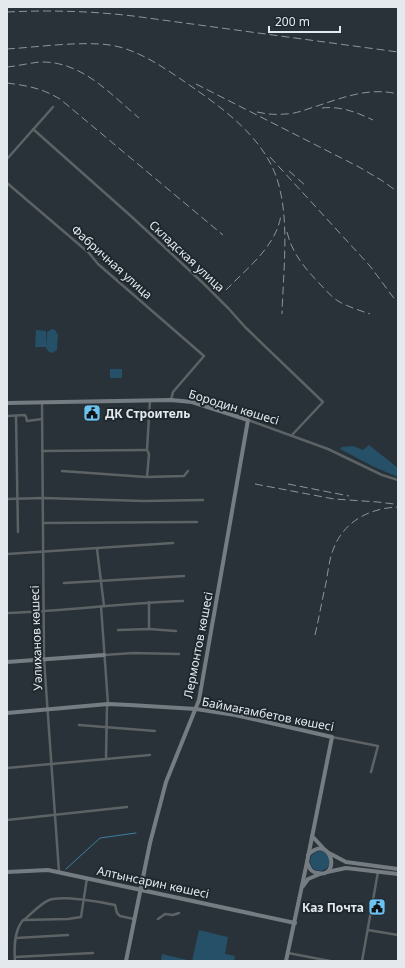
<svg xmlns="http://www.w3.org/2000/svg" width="405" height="968" viewBox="0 0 405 968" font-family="'Noto Sans',sans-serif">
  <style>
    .green { fill: #255067 }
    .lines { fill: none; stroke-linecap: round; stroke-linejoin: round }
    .stream { stroke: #3d7fa3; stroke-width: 1 }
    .street { stroke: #5d6265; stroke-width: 2.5 }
    .secondary { stroke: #757d82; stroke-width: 4 }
    .rail { stroke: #8d959a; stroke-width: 1; stroke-dasharray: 8 4; stroke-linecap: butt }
    .labels { text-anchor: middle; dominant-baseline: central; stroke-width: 4; stroke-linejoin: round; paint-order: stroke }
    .street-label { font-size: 12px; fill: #e3e9ed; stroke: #1e282e }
    .poi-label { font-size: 12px; font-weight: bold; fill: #e3e9ed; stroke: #1e282e; text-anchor: start }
  </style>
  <rect width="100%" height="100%" fill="#283238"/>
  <g class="green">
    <polygon points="52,329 55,330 58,335 57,350 52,353 49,352 46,348 47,332"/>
    <polygon points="36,330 46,331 46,347 35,347"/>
    <rect x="110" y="369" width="12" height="9"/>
    <polygon points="369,445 398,468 398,477 374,467 340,449 342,447 353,446 363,450"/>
    <circle cx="320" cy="861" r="10"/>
    <polygon points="199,930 228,937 225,954 235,956 234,961 161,961 162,954 192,961"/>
  </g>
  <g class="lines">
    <polyline class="stream" points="66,869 100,838 136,833"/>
    <g class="street">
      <polyline points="33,129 132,217 203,283 229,309 245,327 323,402 292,435"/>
      <polyline points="7,159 53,107"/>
      <polyline points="7,183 89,253 98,264 204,356 173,392 171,400"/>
      <polyline points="42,403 44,659 59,872"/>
      <polyline points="7,416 25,415 26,417 27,421 42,419"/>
      <polyline points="16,416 18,532"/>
      <polyline points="248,420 328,449 382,475 398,480"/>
      <polyline points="42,451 147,450"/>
      <polyline points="62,471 146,477 184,476 188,471"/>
      <polyline points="147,477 149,454 147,450 150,400"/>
      <polyline points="7,499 43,498 144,501 203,500"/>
      <polyline points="43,523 197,522"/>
      <polyline points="97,549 104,606"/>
      <polyline points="7,554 173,543"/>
      <polyline points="64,583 184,576"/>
      <polyline points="149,602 149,629"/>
      <polyline points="101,606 108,704"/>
      <path d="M7,613C66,611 124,603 183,601"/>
      <polyline points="118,630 149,629 176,631"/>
      <polyline points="104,655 133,653 179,654"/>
      <polyline points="79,725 155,731"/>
      <polyline points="332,737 378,746 371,772"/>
      <polyline points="106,759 107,705"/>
      <polyline points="7,768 150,755"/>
      <polyline points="7,820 127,807"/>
      <polyline points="158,919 165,914 173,915 179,913"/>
      <path d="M24,920C31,914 40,904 49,900C62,895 101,902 115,905L117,913L120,916L134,919"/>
      <polyline points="368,930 398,935"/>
      <polyline points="16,938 68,935"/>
      <polyline points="288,953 330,961"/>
      <polyline points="15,957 93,953"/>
      <path d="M15,961C14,947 14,931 23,920L68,919L81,917L87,878"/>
      <polyline points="362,961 378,872"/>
    </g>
    <g class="secondary">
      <polyline points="7,403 171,400 192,402 248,420 199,700 166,782 150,843 126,961"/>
      <polyline points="7,662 104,655"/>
      <path d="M7,713L108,704L130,705L196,709L235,715L332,737L307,862C309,868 311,872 317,873C342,879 331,832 308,855"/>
      <polyline points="312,836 324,849"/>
      <polyline points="329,853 346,862 398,869"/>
      <polyline points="7,872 48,870 295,923"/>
      <polyline points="327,872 346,868 398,874"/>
      <polyline points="303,886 308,879 320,874"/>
      <polyline points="286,961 307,862"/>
    </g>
    <g class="rail">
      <path d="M7,12C49,10 91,11 133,16L398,52"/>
      <path d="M7,49C39,47 79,41 110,45C137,49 163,67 185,82C224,109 270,141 280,190C289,227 283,276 282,314"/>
      <path d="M7,67C18,66 29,63 40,62C82,61 109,93 139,118"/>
      <path d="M7,83C29,86 41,88 60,99L223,235"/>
      <polyline points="196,84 359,167 381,180 398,192"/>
      <path d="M322,108C341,106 356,112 373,120"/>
      <path d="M257,112C266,114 275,115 285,114C296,114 307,109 317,106C344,97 370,87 398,94"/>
      <polyline points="270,157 370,266 396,301"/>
      <polyline points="289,171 306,186"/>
      <path d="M287,232C292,253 304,267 318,282C324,288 330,296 338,301C348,307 359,310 370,314"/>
      <path d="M226,290C247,268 276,247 281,215"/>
      <polyline points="255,484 334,499 378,502 394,504"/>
      <polyline points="288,484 349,496"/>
      <path d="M315,635C319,618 322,600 326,583C328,572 329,560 333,550C343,522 369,508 398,507"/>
    </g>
  </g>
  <defs>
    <g id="civic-square" transform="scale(0.9)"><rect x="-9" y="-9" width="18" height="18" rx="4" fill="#6cc3f2" stroke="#1e282e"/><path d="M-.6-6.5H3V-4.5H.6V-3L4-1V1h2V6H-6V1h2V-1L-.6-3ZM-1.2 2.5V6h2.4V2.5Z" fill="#111"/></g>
  </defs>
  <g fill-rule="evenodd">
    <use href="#civic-square" x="92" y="413"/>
    <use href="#civic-square" x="377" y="907"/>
  </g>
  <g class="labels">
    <g class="street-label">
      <text transform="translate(187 256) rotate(43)">Складская улица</text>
      <text transform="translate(112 262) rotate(42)">Фабричная улица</text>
      <text transform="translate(234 407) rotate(17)">Бородин көшесі</text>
      <text transform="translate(36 638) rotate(-92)">Уәлиханов көшесі</text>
      <text transform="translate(198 645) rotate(-79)">Лермонтов көшесі</text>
      <text transform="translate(268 714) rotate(11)">Баймағамбетов көшесі</text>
      <text transform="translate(153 882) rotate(12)">Алтынсарин көшесі</text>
    </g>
    <g class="poi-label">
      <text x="105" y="413">ДК Строитель</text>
      <text x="364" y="907" text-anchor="end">Каз Почта</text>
    </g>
  </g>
  <rect width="405" height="968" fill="none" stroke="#e3e9ed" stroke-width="16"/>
  <path d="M269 26v6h71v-6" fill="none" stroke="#e3e9ed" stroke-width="2"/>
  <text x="275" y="26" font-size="12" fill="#e3e9ed" stroke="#1e282e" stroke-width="3" paint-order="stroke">200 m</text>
</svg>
